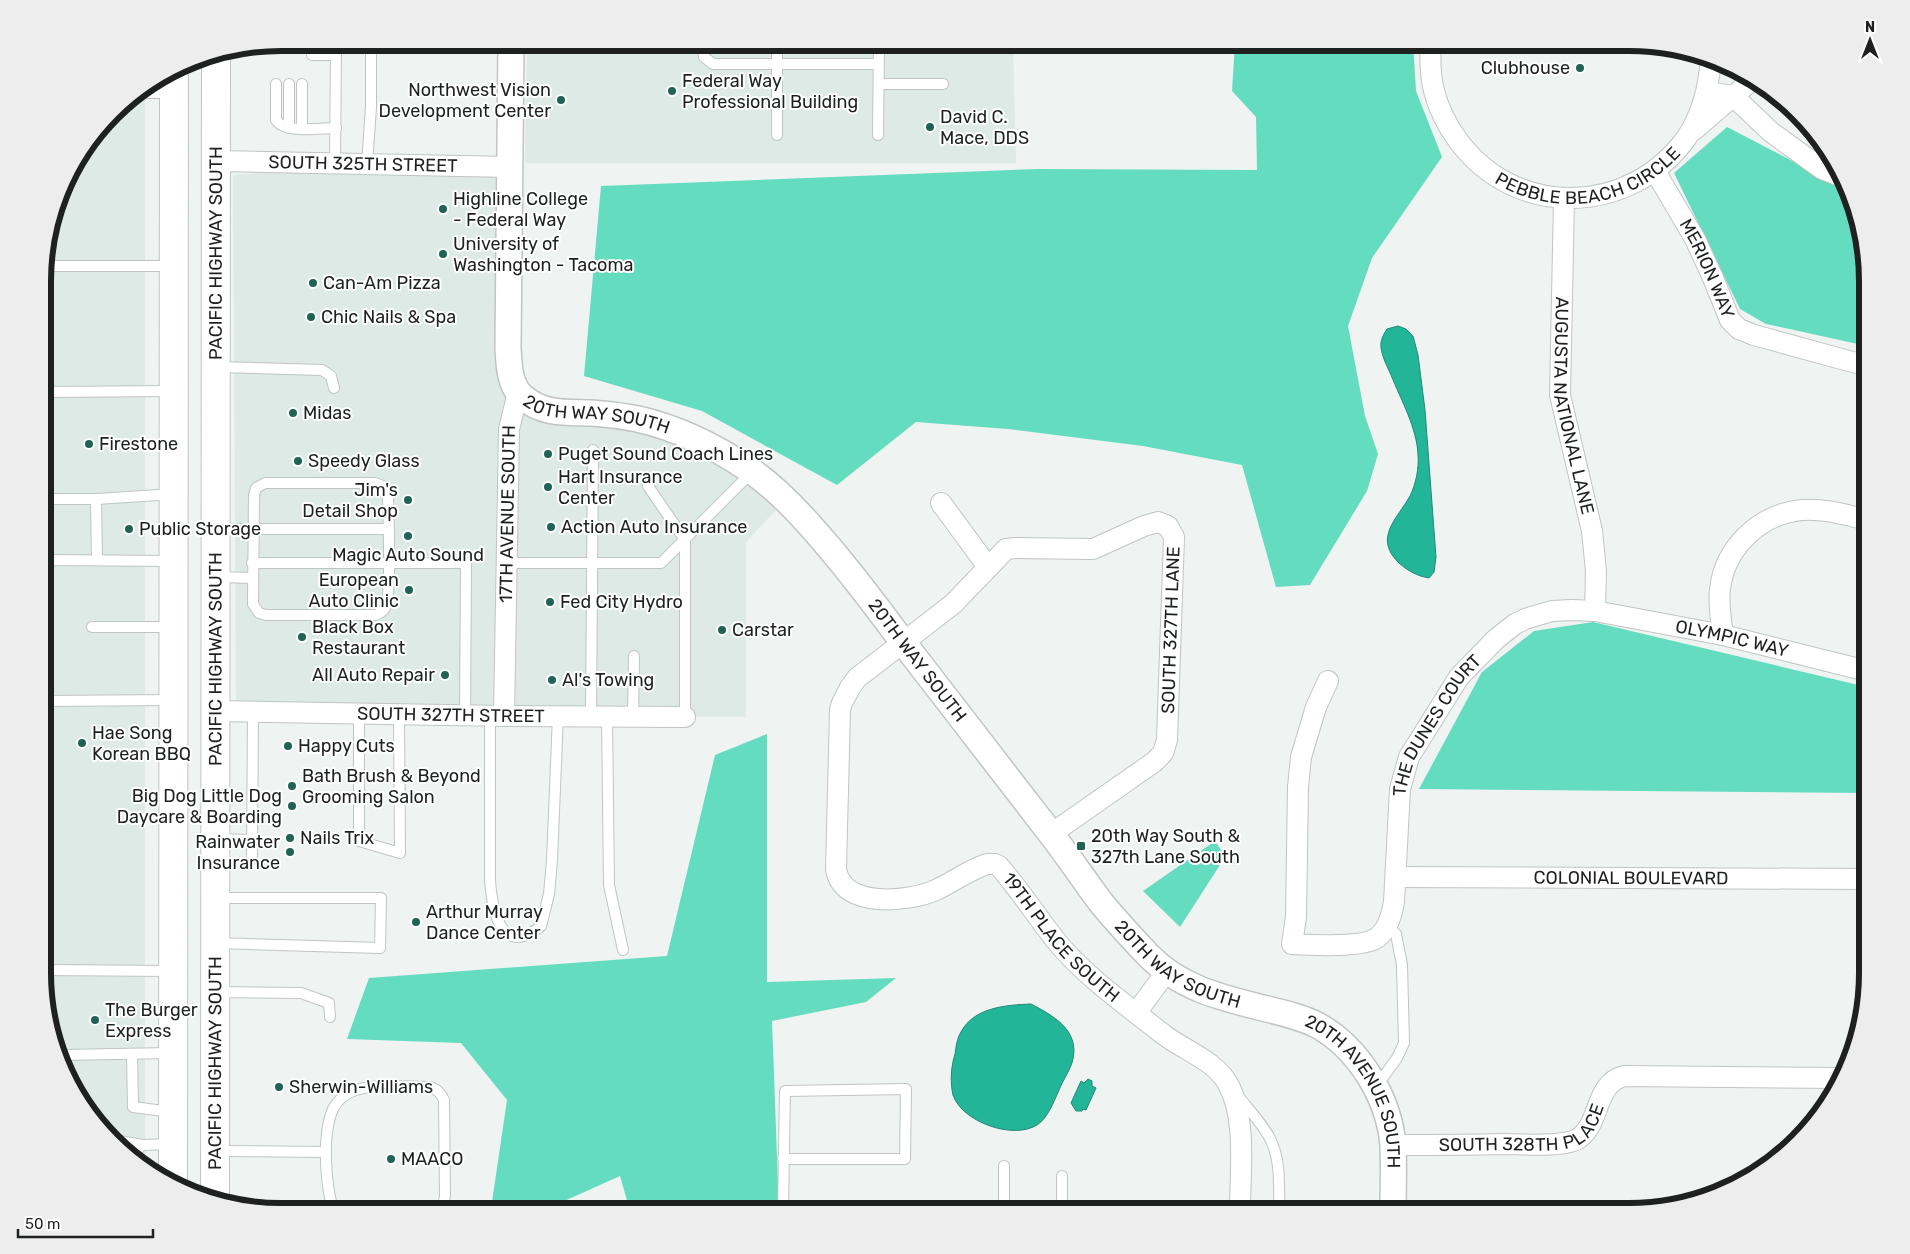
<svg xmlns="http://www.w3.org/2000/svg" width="1910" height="1254" viewBox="0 0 1910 1254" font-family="Rubik,sans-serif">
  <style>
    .built { fill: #ddeae6 }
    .green { fill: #64dcbf }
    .water { fill: #23b598; stroke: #228974 }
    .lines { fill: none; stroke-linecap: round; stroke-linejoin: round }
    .service-casing { stroke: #c0c5c3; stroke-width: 12 }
    .minor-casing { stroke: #c0c5c3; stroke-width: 22 }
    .tertiary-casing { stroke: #c0c5c3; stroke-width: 28 }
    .primary-casing { stroke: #c0c5c3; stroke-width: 30 }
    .service { stroke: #fff; stroke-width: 10 }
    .minor { stroke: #fff; stroke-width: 20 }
    .tertiary { stroke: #fff; stroke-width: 25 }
    .primary { stroke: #fff; stroke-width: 28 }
    .poi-dot { fill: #1f6354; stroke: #fff; stroke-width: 2 }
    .labels { text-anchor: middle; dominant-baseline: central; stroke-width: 4; stroke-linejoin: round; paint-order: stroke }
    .poi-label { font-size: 18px; fill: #1f2121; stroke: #fff; text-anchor: start }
    .street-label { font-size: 18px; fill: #1f2121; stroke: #fff }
    .rim { fill: none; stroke: #1f2121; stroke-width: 6 }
  </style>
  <rect width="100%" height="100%" fill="#eff3f2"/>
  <g class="built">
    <polygon points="527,43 1013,43 1016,163 525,163"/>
    <polygon points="145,89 145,1167 75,1092 45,1003 45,251 67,176 124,102"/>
    <polygon points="370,165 509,168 518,392 639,419 786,499 746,542 746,717 504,716 236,706 233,175"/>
  </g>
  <g class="green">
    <polygon points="1235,43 1413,43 1416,91 1442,157 1372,258 1348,326 1365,416 1378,454 1367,491 1310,585 1276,587 1242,465 1143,446 1008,429 916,422 837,485 702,411 584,376 601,186 1038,169 1257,170 1256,117 1232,91"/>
    <polygon points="1727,127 1843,187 1867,266 1867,346 1766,324 1740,309 1674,173"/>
    <polygon points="1593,622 1867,687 1867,793 1419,789 1482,672 1534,631"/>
    <polygon points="767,734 767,982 896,978 866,1002 772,1021 779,1211 630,1211 620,1176 542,1211 478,1211 492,1202 507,1100 461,1043 347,1039 369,978 667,956 715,755"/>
    <polygon points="1215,841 1221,850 1227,854 1180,927 1143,891"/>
  </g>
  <g class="water">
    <path d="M1398,326L1406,329L1413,336L1418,355L1425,410L1436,557L1434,572L1429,578C1417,576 1408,571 1399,563C1373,538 1397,519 1410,496C1416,484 1419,468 1418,455C1417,428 1401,400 1391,375C1387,366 1382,357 1381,347C1380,340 1384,334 1387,329Z"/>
    <path d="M1031,1004C1054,1016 1079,1030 1073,1059C1071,1069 1063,1080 1059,1090C1054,1101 1048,1118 1037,1125C1013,1140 962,1122 953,1095C950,1082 951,1066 955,1054C956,1047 957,1038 961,1032C974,1007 1007,1005 1031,1004Z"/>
    <polygon points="1088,1079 1092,1081 1092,1086 1096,1088 1086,1110 1083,1109 1082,1111 1076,1111 1071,1103 1081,1081 1084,1083"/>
  </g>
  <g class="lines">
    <g class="service-casing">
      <g id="service">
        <polyline points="702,43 704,57 713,64 879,64"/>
        <polyline points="312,55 336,55"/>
        <path d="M276,84V120C285,134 320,128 336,128"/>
        <polyline points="302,84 302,128"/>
        <polyline points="879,84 943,84"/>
        <polyline points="138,93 173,93"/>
        <polyline points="289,128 289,84"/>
        <polyline points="777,135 777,43"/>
        <polyline points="878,135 879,43"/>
        <polyline points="335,164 336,43"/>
        <polyline points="367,165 371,107 371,43"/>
        <polyline points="45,266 172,266"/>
        <polyline points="218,367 322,370 331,376 334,388"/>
        <polyline points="45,392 173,391"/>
        <path d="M265,483H375L385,487L388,494C388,512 392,598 385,608C383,612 379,613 376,615H266L259,613L253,604L254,495L256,488Z"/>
        <polyline points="648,486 685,540 685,717"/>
        <polyline points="45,499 96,499 174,494"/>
        <polyline points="96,499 97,560"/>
        <polyline points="217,529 389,529"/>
        <polyline points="45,560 174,561"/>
        <polyline points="252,563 466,563 465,715"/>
        <polyline points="506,563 661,563 752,472"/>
        <polyline points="217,577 253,578"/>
        <polyline points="92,627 171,627"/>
        <polyline points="45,701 173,700"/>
        <polyline points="359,714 359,841 400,853 399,714"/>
        <path d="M490,716V880C492,910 501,959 541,926L549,894L552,860L558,716"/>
        <polyline points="591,716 593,450"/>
        <polyline points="607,716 609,885 623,950"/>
        <polyline points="633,717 634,656"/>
        <polyline points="216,839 252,840"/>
        <polyline points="252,858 253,712"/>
        <polyline points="216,943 380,948 381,898 217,898"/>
        <polyline points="45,970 173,971"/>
        <polyline points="216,992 301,993 329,1003 330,1017"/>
        <polyline points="132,1054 133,1107 171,1112"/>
        <polyline points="62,1055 171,1053"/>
        <polyline points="1376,1087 1397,1058 1404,1043 1402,965 1396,934 1387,925"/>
        <path d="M1238,1096C1265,1129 1279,1140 1279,1184C1279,1193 1280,1202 1278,1211"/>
        <polyline points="120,1141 142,1145 173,1144"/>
        <polyline points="217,1151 326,1152"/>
        <polyline points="133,1154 142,1145"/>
        <polyline points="783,1159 905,1159 906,1089 785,1091 783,1211"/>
        <polyline points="1062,1176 1062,1211"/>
        <path d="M334,1211C325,1187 322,1133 333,1109C337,1101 345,1094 353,1091C373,1083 408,1087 430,1087C437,1089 441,1093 444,1100L445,1196L442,1211"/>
        <polyline points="1004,1211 1004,1166"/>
      </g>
    </g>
    <g class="minor-casing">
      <g id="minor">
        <path id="s1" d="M1431,43C1428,80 1435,108 1457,139C1514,219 1630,217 1687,137C1703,113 1709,86 1711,58"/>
        <polyline points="1707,92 1733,96 1771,132 1822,169 1840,176"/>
        <polyline points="1694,130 1753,79"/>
        <path id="s2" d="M217,161L510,167"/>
        <path id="s3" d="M1655,171L1695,239L1713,278L1730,320L1739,329L1754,335L1867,366"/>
        <path id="s4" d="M1564,199L1560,395L1592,531L1596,571L1595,611"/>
        <polyline points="941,503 988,567"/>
        <path d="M1723,635C1721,621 1718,604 1720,589C1725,547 1760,514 1802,510C1824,508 1846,515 1867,520"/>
        <path id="s5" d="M1328,681L1316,707L1301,757L1298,787L1296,917L1292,944C1310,945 1365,948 1378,937C1388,929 1392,914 1394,902L1400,789L1409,757L1459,677L1496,639L1515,624L1525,619L1552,611L1572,610L1595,611L1723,635L1867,671"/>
        <path id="s6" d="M216,711L504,716L685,717"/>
        <path id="s7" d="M504,716L509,429L518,392"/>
        <path id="s8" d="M1051,834L1154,762L1163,753L1167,740L1174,537L1168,526L1158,522L1144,526L1093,549L1015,548L1006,549L953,604L857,678L851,686L842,703L840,710L836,869C842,909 909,902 936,890C953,882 969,870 987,864H995L999,866C1020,890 1037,917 1057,942C1086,977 1126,1005 1163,1034C1183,1050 1215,1060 1228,1084C1247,1118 1240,1173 1240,1211"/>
        <path id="s9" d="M1396,877L1867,879"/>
        <polyline points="1136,1013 1167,971"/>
        <path id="s10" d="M1393,1145C1430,1145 1467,1145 1503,1144C1521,1144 1565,1148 1579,1138C1601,1123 1594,1084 1624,1076L1841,1078"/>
      </g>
    </g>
    <g class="tertiary-casing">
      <g id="tertiary">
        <path id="s11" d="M511,43L508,348C509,364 509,386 523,397C543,415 568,412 592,413C608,414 623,416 638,419C677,428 714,446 747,468C773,485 795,508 815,531C846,566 874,603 902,641C950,704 1000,767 1048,830C1066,853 1082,877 1099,900C1114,919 1131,937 1148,955C1181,989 1223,998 1267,1009C1284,1013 1301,1017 1317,1025C1359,1048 1389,1098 1393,1145C1394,1166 1393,1189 1393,1211"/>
      </g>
    </g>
    <g class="primary-casing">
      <g id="primary">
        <polyline points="173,1183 174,70"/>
        <path id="s12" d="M215,1201L216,55"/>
      </g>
    </g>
    <use href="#service" class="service"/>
    <use href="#minor" class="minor"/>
    <use href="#tertiary" class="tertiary"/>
    <use href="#primary" class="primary"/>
  </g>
  <g class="poi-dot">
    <circle cx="1580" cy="68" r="5"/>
    <circle cx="672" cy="91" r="5"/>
    <circle cx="561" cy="100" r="5"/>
    <circle cx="930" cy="127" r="5"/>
    <circle cx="443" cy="209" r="5"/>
    <circle cx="443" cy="254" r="5"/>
    <circle cx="313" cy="283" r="5"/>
    <circle cx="311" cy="317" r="5"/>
    <circle cx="293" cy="413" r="5"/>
    <circle cx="89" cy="444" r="5"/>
    <circle cx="548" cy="454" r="5"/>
    <circle cx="298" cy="461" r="5"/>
    <circle cx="548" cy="487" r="5"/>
    <circle cx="408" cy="500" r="5"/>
    <circle cx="551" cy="527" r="5"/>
    <circle cx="129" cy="529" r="5"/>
    <circle cx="408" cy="536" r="5"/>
    <circle cx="409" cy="590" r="5"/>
    <circle cx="550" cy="602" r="5"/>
    <circle cx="722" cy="630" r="5"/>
    <circle cx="302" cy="637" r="5"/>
    <circle cx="445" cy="675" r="5"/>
    <circle cx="552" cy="680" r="5"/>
    <circle cx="82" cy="743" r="5"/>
    <circle cx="288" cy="746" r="5"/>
    <circle cx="292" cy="786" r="5"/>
    <circle cx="292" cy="806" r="5"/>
    <circle cx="290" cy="838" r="5"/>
    <rect x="1076" y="841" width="10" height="10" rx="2.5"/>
    <circle cx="290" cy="852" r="5"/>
    <circle cx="416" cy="922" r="5"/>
    <circle cx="95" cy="1020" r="5"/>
    <circle cx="279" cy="1087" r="5"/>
    <circle cx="391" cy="1159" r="5"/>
  </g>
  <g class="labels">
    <g class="poi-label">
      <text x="1570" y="68" text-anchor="end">Clubhouse</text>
      <text x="682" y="81">Federal Way<tspan x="682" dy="21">Professional Building</tspan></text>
      <text x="551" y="90" text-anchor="end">Northwest Vision<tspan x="551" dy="21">Development Center</tspan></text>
      <text x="940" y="117">David C.<tspan x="940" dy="21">Mace, DDS</tspan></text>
      <text x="453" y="199">Highline College<tspan x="453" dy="21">- Federal Way</tspan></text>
      <text x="453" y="244">University of<tspan x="453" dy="21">Washington - Tacoma</tspan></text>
      <text x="323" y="283">Can-Am Pizza</text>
      <text x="321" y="317">Chic Nails &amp; Spa</text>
      <text x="303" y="413">Midas</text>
      <text x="99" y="444">Firestone</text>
      <text x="558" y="454">Puget Sound Coach Lines</text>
      <text x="308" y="461">Speedy Glass</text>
      <text x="558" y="477">Hart Insurance<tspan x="558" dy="21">Center</tspan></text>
      <text x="398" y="490" text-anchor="end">Jim's<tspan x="398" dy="21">Detail Shop</tspan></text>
      <text x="561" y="527">Action Auto Insurance</text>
      <text x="139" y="529">Public Storage</text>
      <text x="408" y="555" text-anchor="middle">Magic Auto Sound</text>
      <text x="399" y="580" text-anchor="end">European<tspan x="399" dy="21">Auto Clinic</tspan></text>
      <text x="560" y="602">Fed City Hydro</text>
      <text x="312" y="627">Black Box<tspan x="312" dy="21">Restaurant</tspan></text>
      <text x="732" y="630">Carstar</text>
      <text x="435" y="675" text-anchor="end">All Auto Repair</text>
      <text x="562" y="680">Al's Towing</text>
      <text x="92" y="733">Hae Song<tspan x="92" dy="21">Korean BBQ</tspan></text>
      <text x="298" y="746">Happy Cuts</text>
      <text x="302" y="776">Bath Brush &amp; Beyond<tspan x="302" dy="21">Grooming Salon</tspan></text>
      <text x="282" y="796" text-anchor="end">Big Dog Little Dog<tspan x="282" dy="21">Daycare &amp; Boarding</tspan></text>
      <text x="1091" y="836">20th Way South &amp;<tspan x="1091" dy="21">327th Lane South</tspan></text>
      <text x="300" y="838">Nails Trix</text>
      <text x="280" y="842" text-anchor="end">Rainwater<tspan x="280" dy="21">Insurance</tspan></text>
      <text x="426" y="912">Arthur Murray<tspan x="426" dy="21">Dance Center</tspan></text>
      <text x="105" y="1010">The Burger<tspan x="105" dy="21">Express</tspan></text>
      <text x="289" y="1087">Sherwin-Williams</text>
      <text x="401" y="1159">MAACO</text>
    </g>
    <g class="street-label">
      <text stroke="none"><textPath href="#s1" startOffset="256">PEBBLE BEACH CIRCLE</textPath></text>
      <text stroke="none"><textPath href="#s2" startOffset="146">SOUTH 325TH STREET</textPath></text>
      <text stroke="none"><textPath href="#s12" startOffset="948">PACIFIC HIGHWAY SOUTH</textPath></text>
      <text stroke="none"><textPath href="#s3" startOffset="111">MERION WAY</textPath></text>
      <text stroke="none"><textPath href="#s4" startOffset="208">AUGUSTA NATIONAL LANE</textPath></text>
      <text stroke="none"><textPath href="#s11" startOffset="435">20TH WAY SOUTH</textPath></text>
      <text stroke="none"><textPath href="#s7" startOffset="202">17TH AVENUE SOUTH</textPath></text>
      <text stroke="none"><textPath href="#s8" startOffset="262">SOUTH 327TH LANE</textPath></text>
      <text stroke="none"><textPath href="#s5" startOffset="935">OLYMPIC WAY</textPath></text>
      <text stroke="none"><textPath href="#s12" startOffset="542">PACIFIC HIGHWAY SOUTH</textPath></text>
      <text stroke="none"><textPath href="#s11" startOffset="855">20TH WAY SOUTH</textPath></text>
      <text stroke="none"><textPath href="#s6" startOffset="235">SOUTH 327TH STREET</textPath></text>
      <text stroke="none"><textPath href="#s5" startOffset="582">THE DUNES COURT</textPath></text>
      <text stroke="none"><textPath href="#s9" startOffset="235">COLONIAL BOULEVARD</textPath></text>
      <text stroke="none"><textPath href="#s8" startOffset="1209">19TH PLACE SOUTH</textPath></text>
      <text stroke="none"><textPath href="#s11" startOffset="1260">20TH WAY SOUTH</textPath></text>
      <text stroke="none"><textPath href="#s12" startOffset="138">PACIFIC HIGHWAY SOUTH</textPath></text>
      <text stroke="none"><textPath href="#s11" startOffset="1494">20TH AVENUE SOUTH</textPath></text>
      <text stroke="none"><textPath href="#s10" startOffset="136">SOUTH 328TH PLACE</textPath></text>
    </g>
  </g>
  <path d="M0 0H1910V1254H0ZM281 51H1629A230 230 0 0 1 1859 281V973A230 230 0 0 1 1629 1203H281A230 230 0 0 1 51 973V281A230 230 0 0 1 281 51Z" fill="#ededed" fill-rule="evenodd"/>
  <path class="rim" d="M281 51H1629A230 230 0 0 1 1859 281V973A230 230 0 0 1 1629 1203H281A230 230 0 0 1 51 973V281A230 230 0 0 1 281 51Z"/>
  <g transform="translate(1870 40)" stroke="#ffffff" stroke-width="4" paint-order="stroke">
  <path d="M0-4L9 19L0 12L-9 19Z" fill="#1f2121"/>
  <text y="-8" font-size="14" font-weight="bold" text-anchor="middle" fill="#1f2121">N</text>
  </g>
  <path d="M18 1229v8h135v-8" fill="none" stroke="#1f2121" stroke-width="2.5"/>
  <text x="25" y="1229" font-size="15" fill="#1f2121" stroke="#ffffff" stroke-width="4" paint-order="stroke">50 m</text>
</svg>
